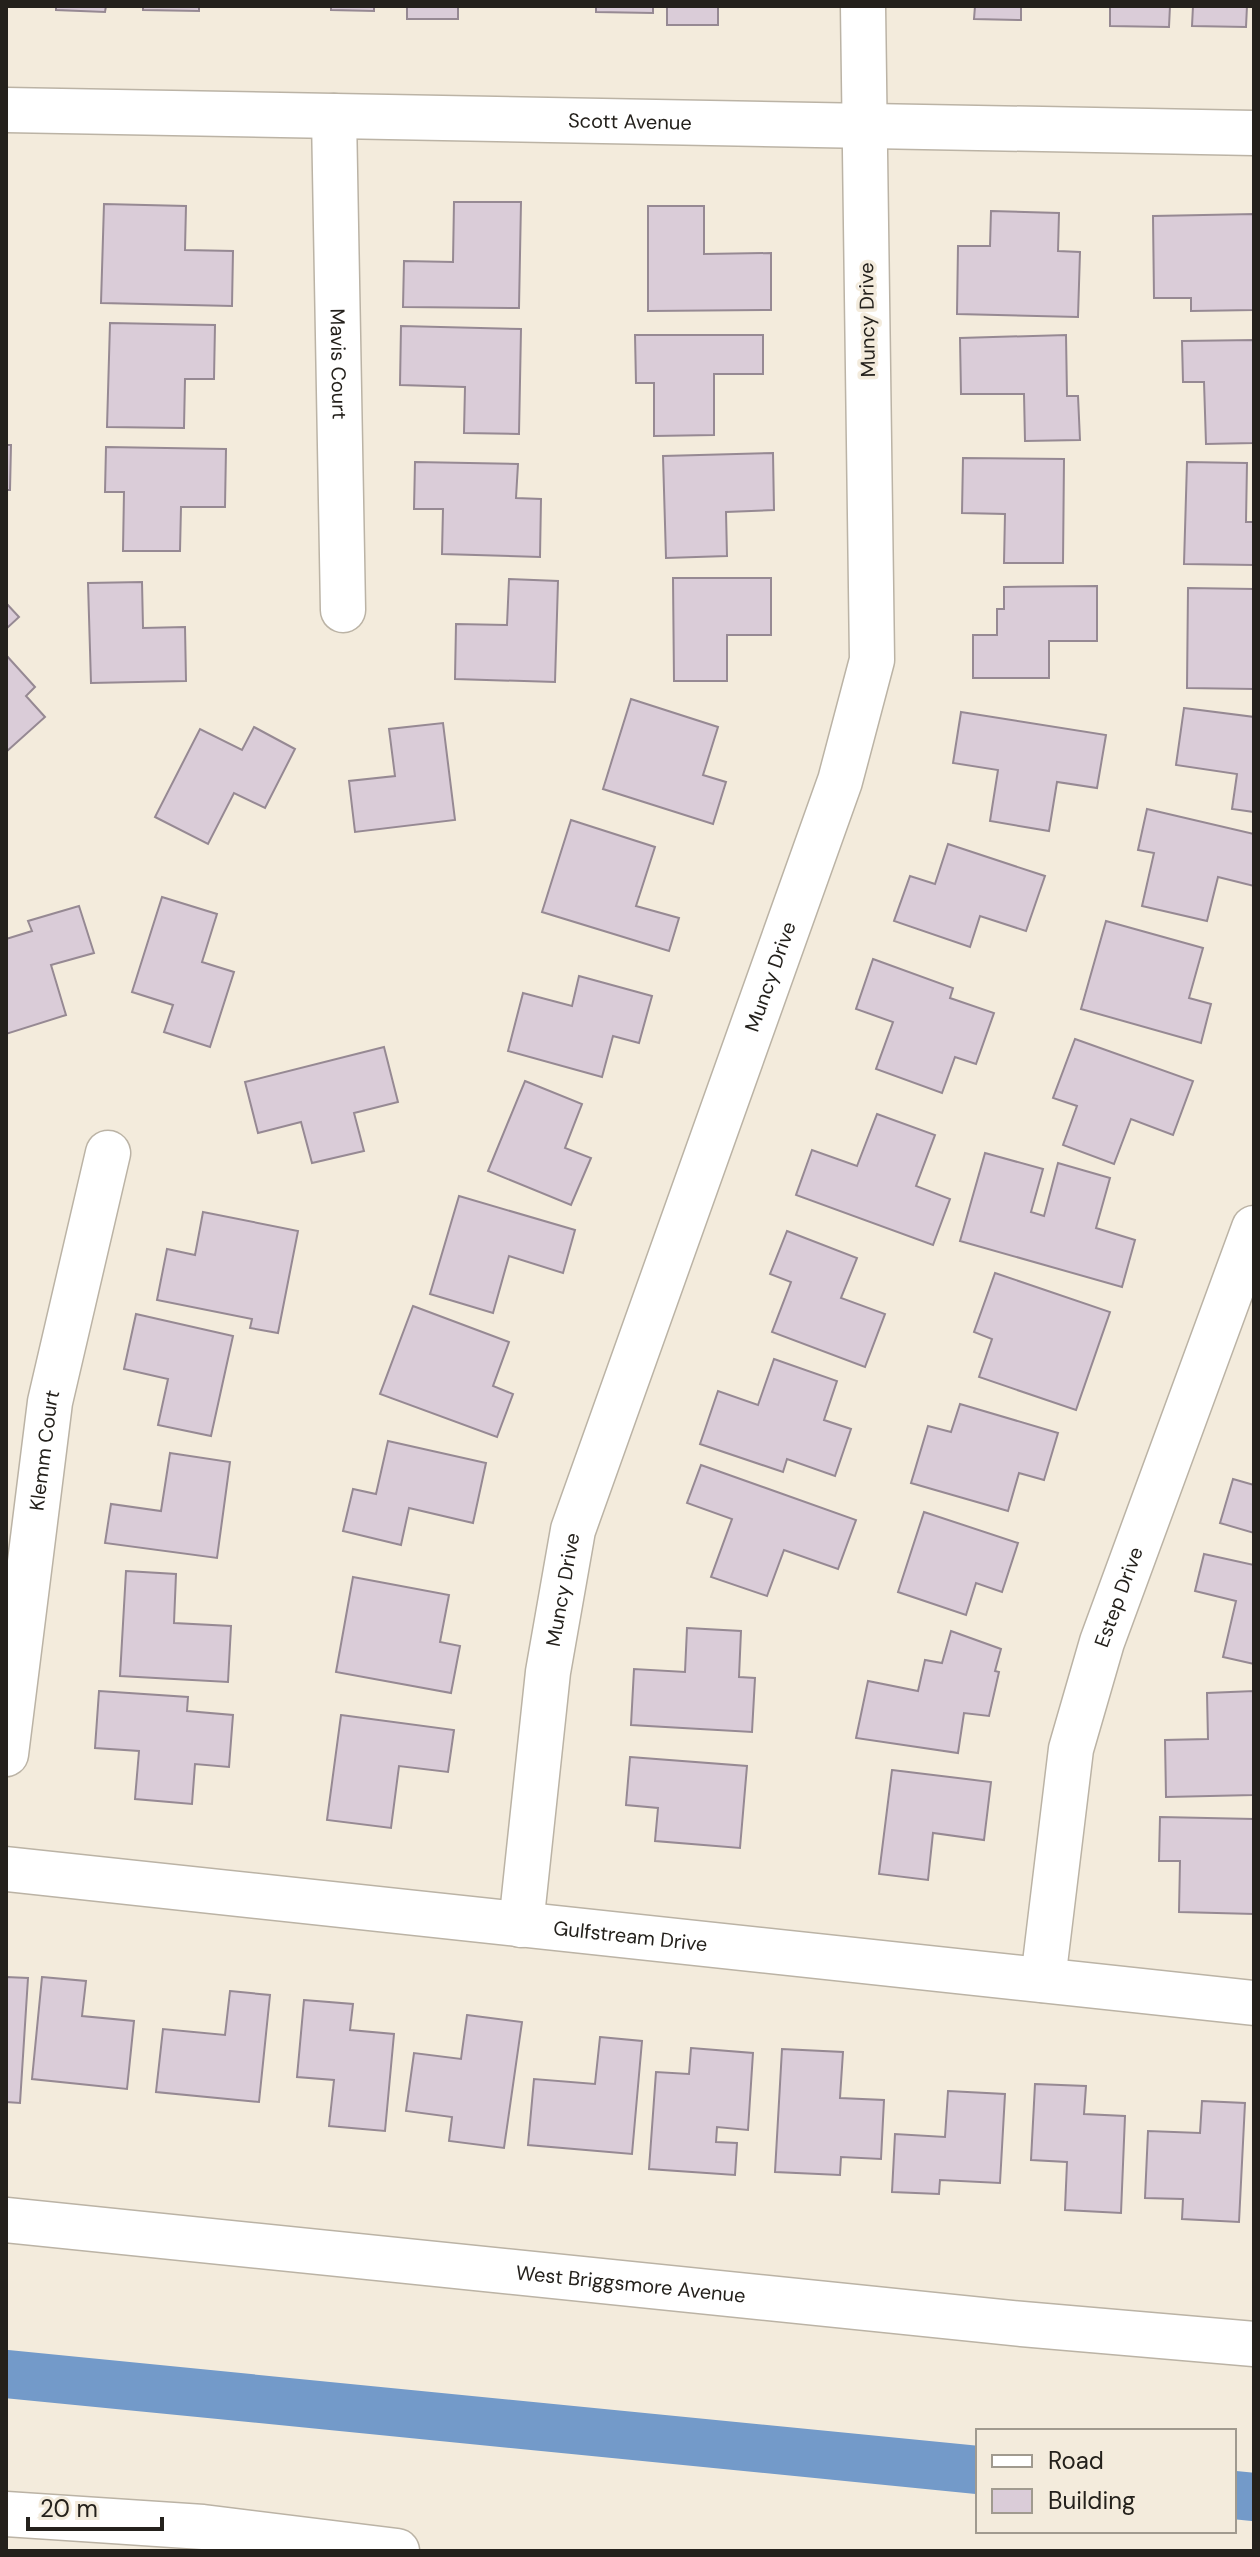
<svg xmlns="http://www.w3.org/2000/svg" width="1260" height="2557" viewBox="0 0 1260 2557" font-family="'DM Sans',sans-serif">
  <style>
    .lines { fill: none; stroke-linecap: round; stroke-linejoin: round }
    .canal { stroke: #739ac9; stroke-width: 48 }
    .building { fill: #daccd8; stroke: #968993; stroke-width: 2 }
    .minor-casing { stroke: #bbb3a5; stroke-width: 47 }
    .major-casing { stroke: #bbb3a5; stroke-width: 47 }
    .minor { stroke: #fff; stroke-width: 44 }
    .major { stroke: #fff; stroke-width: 44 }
    .labels { text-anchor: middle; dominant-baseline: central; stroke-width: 7; stroke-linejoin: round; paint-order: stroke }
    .street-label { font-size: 20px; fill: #24211c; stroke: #f3ebdc }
  </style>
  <rect width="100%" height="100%" fill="#f3ebdc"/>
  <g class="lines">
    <g class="canal">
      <polyline points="6,2374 978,2470"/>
      <polyline points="1234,2495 1254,2497"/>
    </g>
  </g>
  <g class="building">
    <polygon points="56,6 106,6 105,12 56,10"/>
    <polygon points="143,6 199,6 199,11 143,10"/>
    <polygon points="331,6 374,6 374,11 331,10"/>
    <rect x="407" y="6" width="51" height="13"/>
    <polygon points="596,6 653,6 653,13 596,12"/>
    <rect x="667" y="6" width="51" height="19"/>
    <polygon points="975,6 1021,6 1021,20 974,19"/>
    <polygon points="1110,6 1170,6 1169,27 1110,26"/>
    <polygon points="1193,6 1247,6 1246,27 1192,26"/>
    <polygon points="454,202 521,202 519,308 403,307 404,261 453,262"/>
    <polygon points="104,204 186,206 185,250 233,251 232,306 101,303"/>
    <polygon points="648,206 704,206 704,254 771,253 771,310 648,311"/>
    <polygon points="991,211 1059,213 1058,251 1080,252 1078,317 957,314 958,246 990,246"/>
    <polygon points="1254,214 1254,310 1191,311 1191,298 1154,298 1153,216"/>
    <polygon points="110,323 215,325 214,379 185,379 184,428 107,427"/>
    <polygon points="401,326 521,329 519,434 464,433 465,387 400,385"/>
    <polygon points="635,335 763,335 763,374 714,374 714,435 654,436 654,383 636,383"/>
    <polygon points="1066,335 1067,396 1078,396 1080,440 1025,441 1024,394 961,394 960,338"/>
    <polygon points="1254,340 1254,443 1206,444 1204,382 1183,382 1182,341"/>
    <polygon points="6,445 11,445 10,490 6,490"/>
    <polygon points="106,447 226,449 225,507 181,507 180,551 123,551 124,492 105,492"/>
    <polygon points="773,453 774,510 726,512 727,556 666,558 663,456"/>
    <polygon points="963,458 1064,459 1063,563 1004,563 1005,514 962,513"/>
    <polygon points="415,462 518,464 516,498 541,499 540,557 442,554 443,509 414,509"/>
    <polygon points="1187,462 1247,463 1246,522 1254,522 1254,565 1184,564"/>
    <polygon points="673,578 771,578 771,635 727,635 727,681 674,681"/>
    <polygon points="509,579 558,581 555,682 455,679 456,624 507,625"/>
    <polygon points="142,582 143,628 185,627 186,681 91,683 88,583"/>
    <polygon points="1097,586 1097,641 1049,641 1049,678 973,678 973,635 997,635 997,609 1004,609 1004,587"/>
    <polygon points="1188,588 1254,589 1254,689 1187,688"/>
    <polygon points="6,603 19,617 6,629"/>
    <polygon points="6,655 35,687 26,696 45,717 6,752"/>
    <polygon points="631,699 718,727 703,775 726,782 713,824 603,789"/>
    <polygon points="1184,708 1254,717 1254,812 1232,809 1237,774 1176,765"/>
    <polygon points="961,712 1106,735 1097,788 1057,782 1049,831 990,821 998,770 953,763"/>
    <polygon points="443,723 455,820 355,832 349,781 395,776 389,729"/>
    <polygon points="254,727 295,749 265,808 234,793 208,844 155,817 200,729 242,750"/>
    <polygon points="1147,809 1254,834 1254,886 1218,877 1207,921 1142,906 1154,853 1138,850"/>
    <polygon points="571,820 655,847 636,906 679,918 669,951 542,912"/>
    <polygon points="948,844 1045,876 1026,931 980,916 970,947 894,921 910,876 935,884"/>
    <polygon points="162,897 217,914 202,962 234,972 210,1047 164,1032 173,1005 132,992"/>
    <polygon points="79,906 94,953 51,965 66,1015 6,1034 6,939 32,931 28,921"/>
    <polygon points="1106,921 1203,948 1189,998 1211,1004 1201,1043 1081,1009"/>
    <polygon points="873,959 953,988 950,998 994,1013 976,1064 955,1057 942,1093 876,1069 893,1022 856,1009"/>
    <polygon points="579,976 652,996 639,1043 613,1036 602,1077 508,1051 523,993 572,1006"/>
    <polygon points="1075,1039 1193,1081 1173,1135 1131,1119 1114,1164 1063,1145 1077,1106 1053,1098"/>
    <polygon points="384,1047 398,1102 354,1113 364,1151 312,1163 301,1122 258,1133 245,1082"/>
    <polygon points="525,1081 582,1104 565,1148 591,1158 571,1205 488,1171"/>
    <polygon points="877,1114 935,1135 916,1186 950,1199 933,1245 796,1195 812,1150 857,1166"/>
    <polygon points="985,1153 1043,1169 1031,1212 1044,1216 1058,1163 1110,1178 1096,1228 1135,1240 1122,1287 960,1241"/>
    <polygon points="459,1196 575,1230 563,1273 509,1256 493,1313 430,1294"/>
    <polygon points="203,1212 298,1231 278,1333 250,1328 252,1319 157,1300 167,1249 195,1255"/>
    <polygon points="787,1231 857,1258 841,1298 885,1314 865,1367 772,1332 791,1282 770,1274"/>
    <polygon points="995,1273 1110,1312 1076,1410 979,1377 992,1339 974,1332"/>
    <polygon points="413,1306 509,1342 493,1386 513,1394 497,1437 380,1394"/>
    <polygon points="136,1314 233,1336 211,1436 158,1425 168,1379 124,1369"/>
    <polygon points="774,1359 837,1381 824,1420 851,1429 835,1476 787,1459 783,1472 700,1444 718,1391 758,1405"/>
    <polygon points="960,1404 1058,1433 1044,1480 1019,1473 1008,1511 911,1483 928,1426 951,1432"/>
    <polygon points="388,1441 486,1463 473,1523 409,1508 401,1545 343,1531 353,1489 376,1494"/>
    <polygon points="170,1453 230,1462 217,1558 105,1543 111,1504 161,1511"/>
    <polygon points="701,1465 856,1520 838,1569 784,1550 767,1596 711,1577 732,1519 687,1503"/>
    <polygon points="1233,1479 1254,1485 1254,1533 1220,1523"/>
    <polygon points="924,1512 1018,1543 1002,1592 976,1583 966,1615 898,1592"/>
    <polygon points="1204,1554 1254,1565 1254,1664 1223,1657 1236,1601 1195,1591"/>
    <polygon points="126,1571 176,1574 174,1623 231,1626 228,1682 120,1676"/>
    <polygon points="353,1577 449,1595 440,1642 460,1646 451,1693 336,1672"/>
    <polygon points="687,1628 741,1631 739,1677 755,1678 752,1732 631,1725 634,1669 685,1672"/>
    <polygon points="951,1631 1001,1649 995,1671 999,1672 989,1716 964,1713 958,1753 856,1738 868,1681 918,1691 925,1660 942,1663"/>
    <polygon points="99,1691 188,1697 187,1711 233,1715 229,1767 195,1764 192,1804 135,1799 139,1751 95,1748"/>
    <polygon points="1254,1691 1254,1795 1166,1797 1165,1740 1208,1739 1207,1693"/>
    <polygon points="341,1715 454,1730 448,1772 399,1766 391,1828 327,1820"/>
    <polygon points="630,1757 747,1766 740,1848 655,1841 658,1808 626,1805"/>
    <polygon points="892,1770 991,1782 984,1840 933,1833 928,1880 879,1874"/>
    <polygon points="1160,1817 1254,1819 1254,1914 1179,1912 1180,1861 1159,1861"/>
    <polygon points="6,1977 28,1978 20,2103 6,2102"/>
    <polygon points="42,1977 86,1981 82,2016 134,2021 127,2089 32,2079"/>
    <polygon points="230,1991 270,1995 259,2102 156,2092 163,2029 225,2035"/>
    <polygon points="304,2000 353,2004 350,2030 394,2034 385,2131 329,2126 334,2080 297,2077"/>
    <polygon points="467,2015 522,2022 504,2148 449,2141 452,2117 406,2111 414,2053 461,2059"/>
    <polygon points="600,2037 642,2041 632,2154 528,2145 534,2079 595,2084"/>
    <polygon points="691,2048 753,2053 748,2130 717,2127 716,2142 737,2143 735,2175 649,2169 656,2072 689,2074"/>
    <polygon points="782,2049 843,2052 840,2098 884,2100 881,2159 841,2157 840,2175 775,2172"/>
    <polygon points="1035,2084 1086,2086 1084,2114 1125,2116 1121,2213 1065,2210 1067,2162 1031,2160"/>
    <polygon points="948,2091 1005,2094 1000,2183 940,2180 939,2194 892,2192 895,2134 945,2137"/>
    <polygon points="1202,2101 1245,2103 1239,2222 1182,2219 1183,2199 1145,2198 1148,2131 1200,2133"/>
  </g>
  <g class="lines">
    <g class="minor-casing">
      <g id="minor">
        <path id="s1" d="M6,110L1254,133"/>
        <path id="s2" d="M334,116L343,610"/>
        <path id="s3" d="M6,1754L50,1402L108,1153"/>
        <path id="s4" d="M6,1869L1254,2003"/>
        <path id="s5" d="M521,1925L548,1672L573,1530L840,781L872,660L863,6"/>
        <path id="s6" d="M1043,1980L1071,1749L1102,1642L1254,1228"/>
      </g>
    </g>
    <g class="major-casing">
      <g id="major">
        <path id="s7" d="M6,2220L1022,2324L1254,2344"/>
        <polyline points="6,2514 203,2527 397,2551"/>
      </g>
    </g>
    <use href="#minor" class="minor"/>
    <use href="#major" class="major"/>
  </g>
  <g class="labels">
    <g class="street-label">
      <text stroke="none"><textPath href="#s1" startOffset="624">Scott Avenue</textPath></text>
      <text transform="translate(867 320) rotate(-91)">Muncy Drive</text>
      <text stroke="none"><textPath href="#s2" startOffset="248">Mavis Court</textPath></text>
      <text stroke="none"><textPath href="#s5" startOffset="986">Muncy Drive</textPath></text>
      <text stroke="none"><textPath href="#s3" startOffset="306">Klemm Court</textPath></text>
      <text stroke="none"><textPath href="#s5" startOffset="338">Muncy Drive</textPath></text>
      <text stroke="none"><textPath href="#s6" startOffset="392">Estep Drive</textPath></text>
      <text stroke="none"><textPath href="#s4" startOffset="628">Gulfstream Drive</textPath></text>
      <text stroke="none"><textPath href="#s7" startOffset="628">West Briggsmore Avenue</textPath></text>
    </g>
  </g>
  <rect width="1260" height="2557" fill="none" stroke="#24211c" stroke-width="16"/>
  <rect x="976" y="2429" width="260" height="104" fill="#f3ebdc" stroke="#a09a8f" stroke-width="2"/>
  <rect x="992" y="2455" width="40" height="12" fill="#ffffff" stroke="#a09a8f" stroke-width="2"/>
  <text x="1048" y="2469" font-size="24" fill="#24211c">Road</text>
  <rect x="992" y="2489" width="40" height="24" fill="#daccd8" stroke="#a09a8f" stroke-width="2"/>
  <text x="1048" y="2509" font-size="24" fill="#24211c">Building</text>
  <path d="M28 2517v12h134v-12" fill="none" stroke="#24211c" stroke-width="4"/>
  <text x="40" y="2517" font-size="24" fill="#24211c" stroke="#f3ebdc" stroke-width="6" paint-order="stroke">20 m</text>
</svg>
